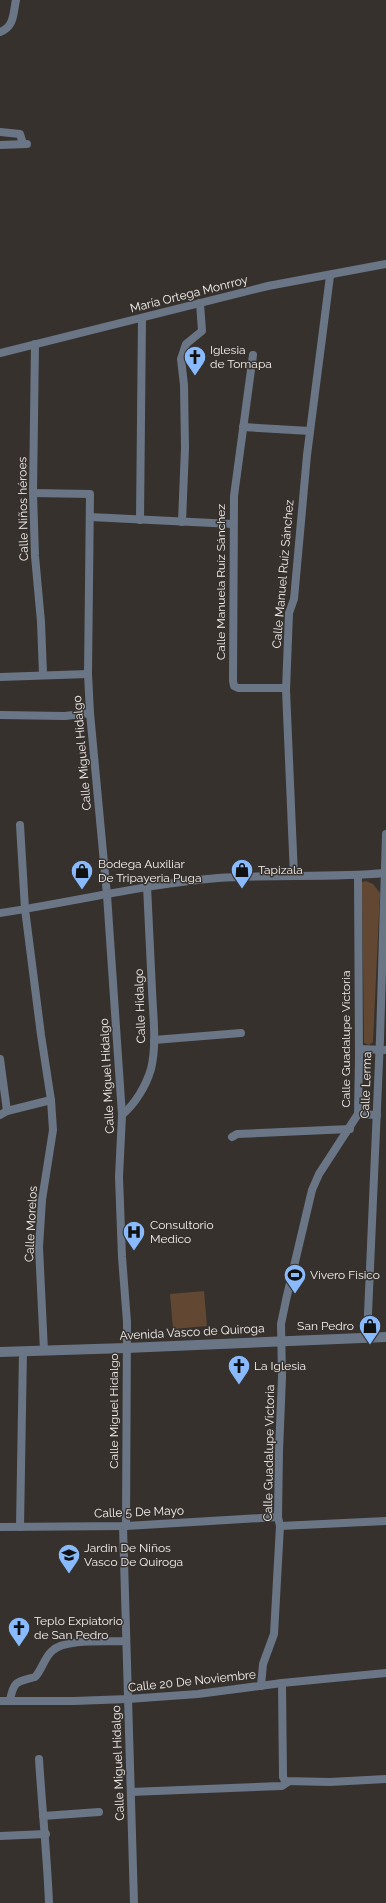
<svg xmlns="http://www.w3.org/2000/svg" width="386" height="1903" viewBox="0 0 386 1903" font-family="Raleway,sans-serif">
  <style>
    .green { fill: #624832 }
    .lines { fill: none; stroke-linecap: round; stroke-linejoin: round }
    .minor { stroke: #6a7686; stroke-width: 8 }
    .tertiary { stroke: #6a7686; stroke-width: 10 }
    .labels { text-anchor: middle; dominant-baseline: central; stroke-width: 3; stroke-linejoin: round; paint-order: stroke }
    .street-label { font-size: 12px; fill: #f5f1ef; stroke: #36312d }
    .poi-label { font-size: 12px; fill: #f5f1ef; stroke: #36312d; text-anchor: start }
  </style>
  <rect width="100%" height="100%" fill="#36312d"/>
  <g class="green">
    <polygon points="366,881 373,884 380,893 373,1042 369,1045 364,1043 364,1041 362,882"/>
    <polygon points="204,1291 207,1326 173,1329 170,1294"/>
  </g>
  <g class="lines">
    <g class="minor">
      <path d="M0,32C15,26 13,13 16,0"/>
      <polyline points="0,132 20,134 23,144"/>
      <polyline points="0,145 27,144"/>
      <polyline points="35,344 33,493 35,556 41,622 43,674"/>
      <polyline points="0,353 268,286 386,264"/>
      <polyline points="253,355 234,496 233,681 234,686 238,688 286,688"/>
      <polyline points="243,427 310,431"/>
      <polyline points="33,493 90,494 88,674 90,713 107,895 122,1115 119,1177 122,1257 127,1322 126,1526"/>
      <polyline points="90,517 233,524"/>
      <polyline points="140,520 142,318"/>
      <polyline points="182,522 185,448 184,385 181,359 186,344 202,331 200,303"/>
      <polyline points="0,677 88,674"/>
      <polyline points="0,715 65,716 90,713"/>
      <polyline points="20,825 25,909 41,1035 51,1100 53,1130 42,1200 39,1247 44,1351"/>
      <polyline points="294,876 286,690 289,613 294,599 307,455 330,276"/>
      <path d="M0,913C73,902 145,884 218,878C274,874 329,878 385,873"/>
      <polyline points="154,1040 241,1033"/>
      <polyline points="359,1049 386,1050"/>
      <polyline points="0,1059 7,1111"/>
      <polyline points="358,1114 377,1115"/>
      <polyline points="0,1115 7,1111 51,1100"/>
      <path d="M122,1115C135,1104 146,1086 151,1069C157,1044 153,1016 152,990C150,955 149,921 147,886"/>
      <polyline points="232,1137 237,1134 350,1129"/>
      <polyline points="367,1337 380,1039 386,834"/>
      <polyline points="123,1526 134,1903"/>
      <polyline points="280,1526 386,1521"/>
      <polyline points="0,1527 126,1526 278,1517"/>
      <polyline points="20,1527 23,1351"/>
      <polyline points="282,1683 283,1777 285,1781 330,1782 386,1779"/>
      <polyline points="261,1686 263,1664 274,1634 280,1526 278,1517 279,1451 282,1377 281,1324 286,1300 312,1190 319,1174 358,1114 359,1057 358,876"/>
      <path d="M10,1700C14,1680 17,1682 35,1677C42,1670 44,1658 52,1651C65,1638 108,1642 126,1641"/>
      <polyline points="0,1701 74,1701 128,1699 198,1694 282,1683 386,1673"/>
      <path d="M39,1759C42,1807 47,1855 49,1903"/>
      <polyline points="131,1792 282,1786 288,1782"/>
      <polyline points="43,1816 99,1812"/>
      <polyline points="0,1836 46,1834"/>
    </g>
    <polyline class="tertiary" points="0,1352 126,1348 386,1337"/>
  </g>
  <defs>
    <g id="church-pin" transform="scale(1.15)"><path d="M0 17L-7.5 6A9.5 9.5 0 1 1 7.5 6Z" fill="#89bafc" stroke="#36312d"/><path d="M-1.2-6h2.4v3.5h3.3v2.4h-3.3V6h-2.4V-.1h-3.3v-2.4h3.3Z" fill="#111"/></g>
    <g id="shop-pin" transform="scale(1.15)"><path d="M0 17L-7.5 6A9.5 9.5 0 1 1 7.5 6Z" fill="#89bafc" stroke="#36312d"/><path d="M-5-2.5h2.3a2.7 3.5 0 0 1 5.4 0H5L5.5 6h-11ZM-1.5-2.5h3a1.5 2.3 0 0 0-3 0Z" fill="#111"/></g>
    <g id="hospital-pin" transform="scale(1.15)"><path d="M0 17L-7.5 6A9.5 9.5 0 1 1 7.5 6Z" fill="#89bafc" stroke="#36312d"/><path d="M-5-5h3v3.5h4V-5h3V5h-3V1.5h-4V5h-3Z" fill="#111"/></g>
    <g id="stadium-pin" transform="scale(1.15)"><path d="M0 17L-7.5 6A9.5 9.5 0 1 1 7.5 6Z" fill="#89bafc" stroke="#36312d"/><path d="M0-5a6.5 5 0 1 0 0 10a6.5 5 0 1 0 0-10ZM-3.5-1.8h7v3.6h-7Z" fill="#111"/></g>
    <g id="school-pin" transform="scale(1.15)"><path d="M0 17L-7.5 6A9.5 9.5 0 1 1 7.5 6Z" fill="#89bafc" stroke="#36312d"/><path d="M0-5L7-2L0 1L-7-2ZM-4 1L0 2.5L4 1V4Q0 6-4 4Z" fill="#111"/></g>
  </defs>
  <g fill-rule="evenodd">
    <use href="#church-pin" x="195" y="357"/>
    <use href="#shop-pin" x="242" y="870"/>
    <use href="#shop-pin" x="82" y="871"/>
    <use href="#hospital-pin" x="134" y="1232"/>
    <use href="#stadium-pin" x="295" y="1275"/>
    <use href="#shop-pin" x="370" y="1326"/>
    <use href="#church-pin" x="239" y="1366"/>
    <use href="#school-pin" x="69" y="1555"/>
    <use href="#church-pin" x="19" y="1628"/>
  </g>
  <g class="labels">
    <g class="street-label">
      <text transform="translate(189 294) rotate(-14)">María Ortega Monrroy</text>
      <text transform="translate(23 509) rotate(-91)">Calle Niños héroes</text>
      <text transform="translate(283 574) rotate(-85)">Calle Manuel Ruiz Sánchez</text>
      <text transform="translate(221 582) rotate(-90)">Calle Manuela Ruíz Sánchez</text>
      <text transform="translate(82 753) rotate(-95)">Calle Miguel Hidalgo</text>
      <text transform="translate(140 1006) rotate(-92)">Calle Hidalgo</text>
      <text transform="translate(346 1039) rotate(-90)">Calle Guadalupe Victoria</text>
      <text transform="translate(107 1076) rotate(-93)">Calle Miguel Hidalgo</text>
      <text transform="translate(366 1085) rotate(-88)">Calle Lerma</text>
      <text transform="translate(31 1224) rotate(-87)">Calle Morelos</text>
      <text transform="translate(192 1332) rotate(-3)">Avenida Vasco de Quiroga</text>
      <text transform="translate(114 1411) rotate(-90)">Calle Miguel Hidalgo</text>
      <text transform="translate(269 1453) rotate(-89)">Calle Guadalupe Victoria</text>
      <text transform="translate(139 1512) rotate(-2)">Calle 5 De Mayo</text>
      <text transform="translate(192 1681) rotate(-6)">Calle 20 De Noviembre</text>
      <text transform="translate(118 1763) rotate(-92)">Calle Miguel Hidalgo</text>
    </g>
    <g class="poi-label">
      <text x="210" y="350">Iglesia<tspan x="210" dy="14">de Tomapa</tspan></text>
      <text x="98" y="864">Bodega Auxiliar<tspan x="98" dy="14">De Tripayeria Puga</tspan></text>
      <text x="258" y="870">Tapizala</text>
      <text x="150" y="1225">Consultorio<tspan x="150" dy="14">Medico</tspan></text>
      <text x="310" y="1275">Vivero Fisico</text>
      <text x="354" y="1326" text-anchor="end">San Pedro</text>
      <text x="254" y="1366">La Iglesia</text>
      <text x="84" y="1548">Jardin De Niños<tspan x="84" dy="14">Vasco De Quiroga</tspan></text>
      <text x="34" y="1621">Teplo Expiatorio<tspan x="34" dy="14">de San Pedro</tspan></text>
    </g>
  </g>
</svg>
